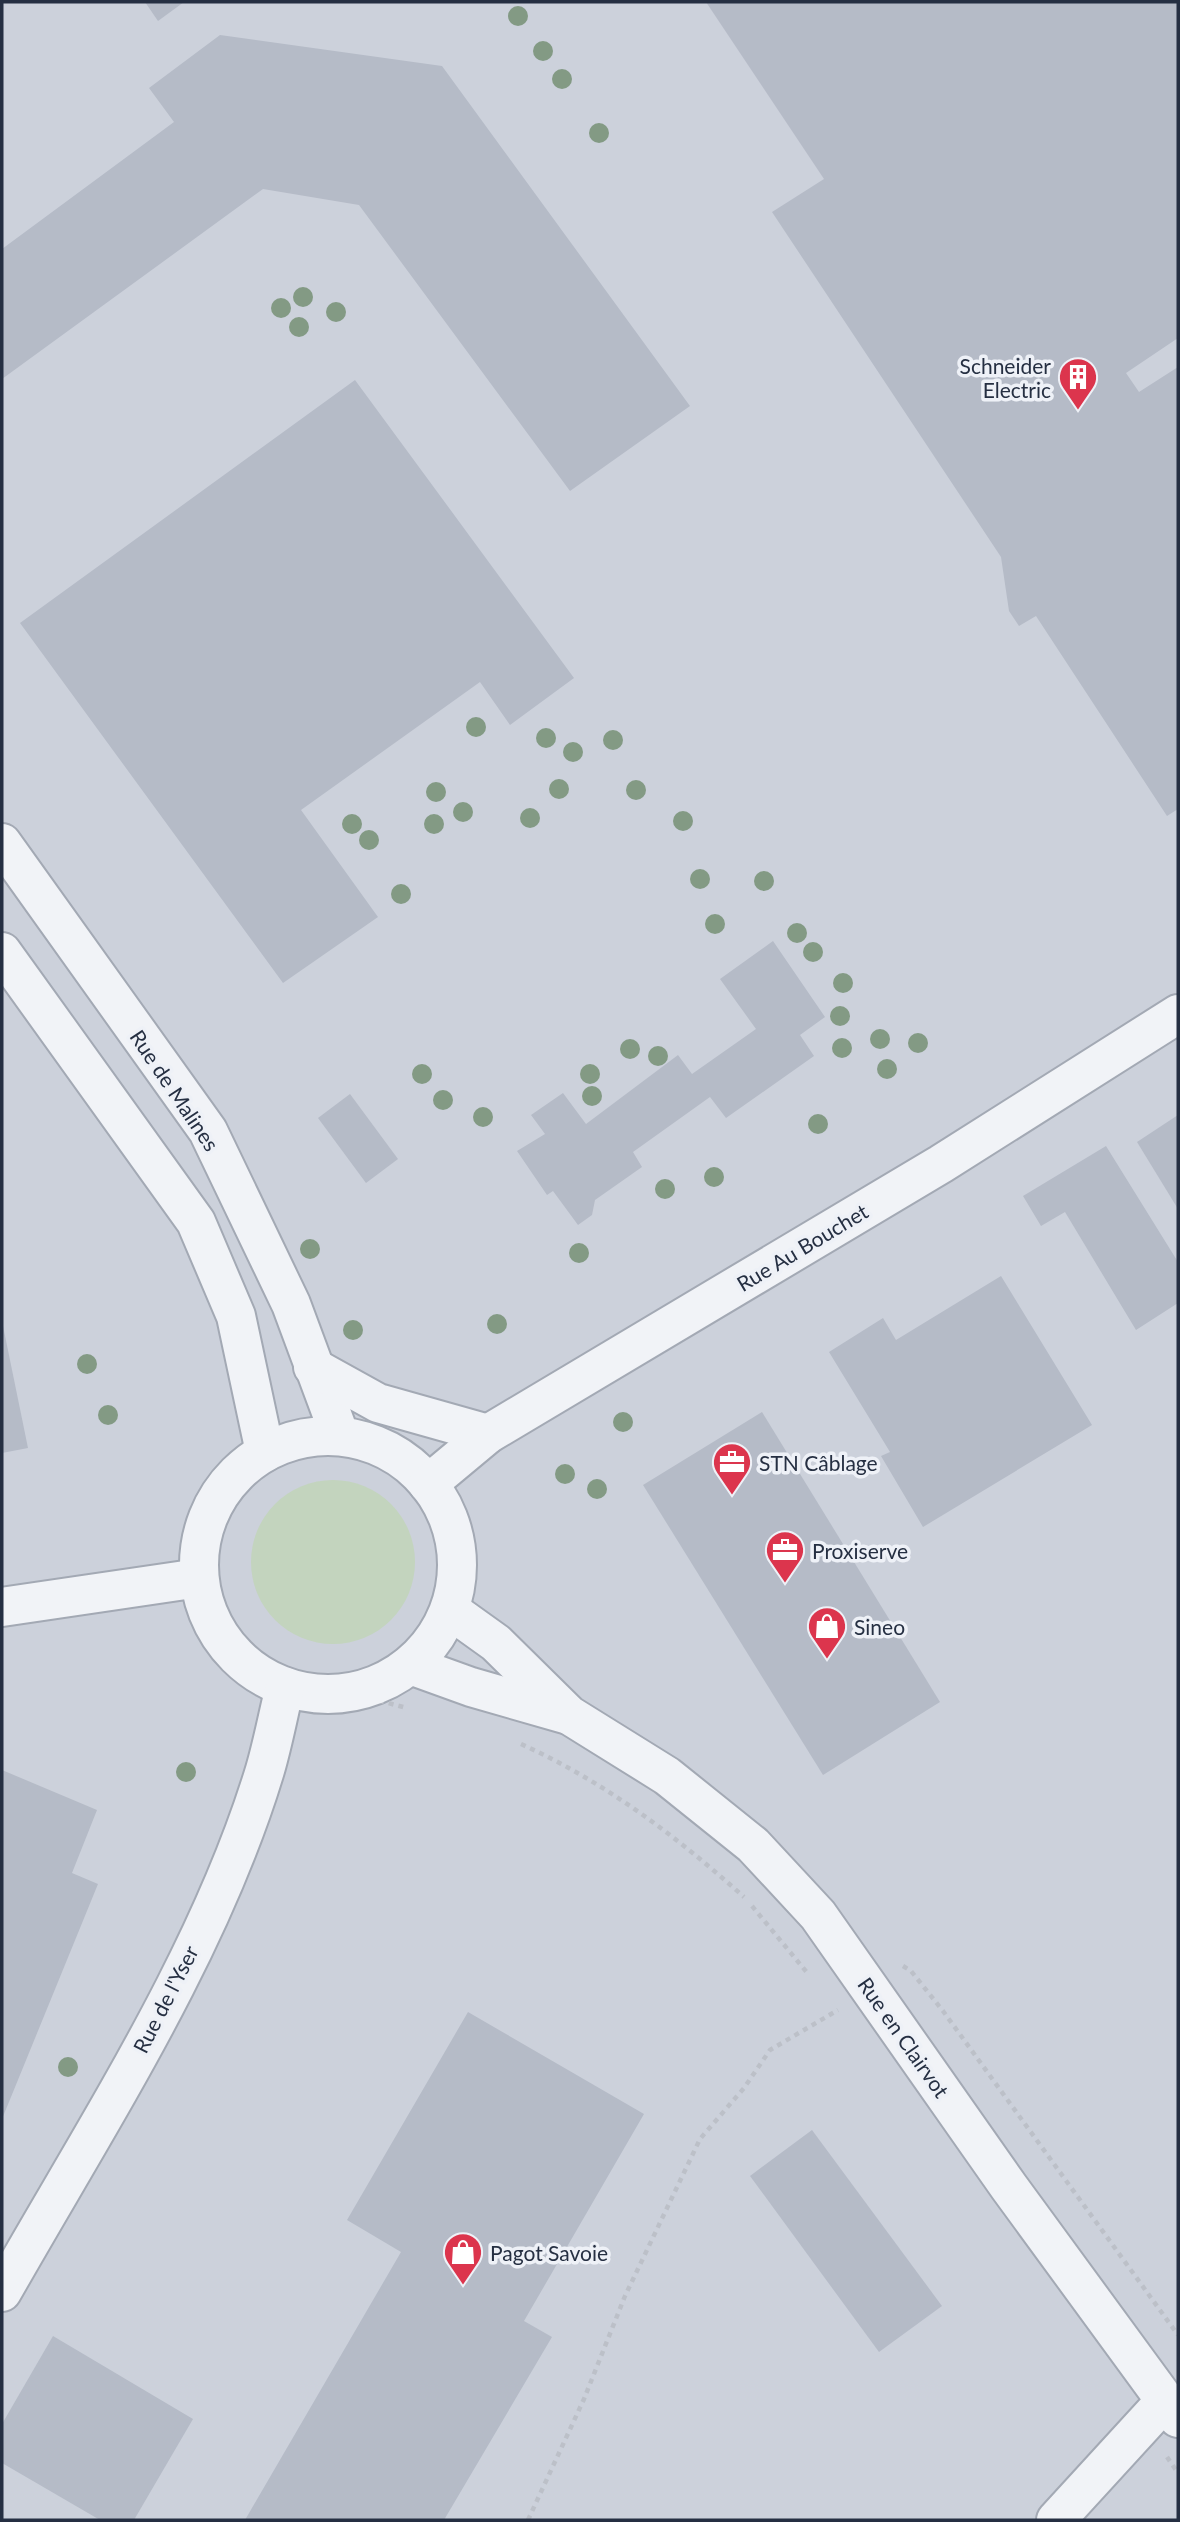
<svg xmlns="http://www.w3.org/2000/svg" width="1180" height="2522" viewBox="0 0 1180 2522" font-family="Lato,sans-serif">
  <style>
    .built { fill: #ccd1db }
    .green { fill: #c3d4be }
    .building { fill: #b5bbc7 }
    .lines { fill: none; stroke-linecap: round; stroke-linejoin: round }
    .minor-casing { stroke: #a3a9b4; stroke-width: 42 }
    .path { stroke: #bcc0c8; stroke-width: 4.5; stroke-dasharray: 5 5; stroke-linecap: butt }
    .minor { stroke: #f1f3f7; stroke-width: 38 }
    .tree { fill: #839a84 }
    .labels { text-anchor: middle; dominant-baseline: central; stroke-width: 7; stroke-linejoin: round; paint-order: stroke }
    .poi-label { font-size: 21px; fill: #252f42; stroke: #eef1f7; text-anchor: start }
    .street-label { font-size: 21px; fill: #252f42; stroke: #eef1f7 }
  </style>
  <rect width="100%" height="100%" fill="#dee2e9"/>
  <rect class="built" x="2" y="2" width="1176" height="2518"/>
  <circle class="green" cx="333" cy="1562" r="82"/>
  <g class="building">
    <polygon points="145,2 184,2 158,21"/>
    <polygon points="706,2 1178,2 1178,338 1126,373 1139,392 1178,367 1178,809 1167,816 1036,616 1019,626 1009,611 1001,557 772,212 824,179"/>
    <polygon points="220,35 442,66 690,406 570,491 359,205 263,189 2,379 2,249 174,122 149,88"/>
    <polygon points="355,380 574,678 510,725 480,682 301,810 378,917 283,983 20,623"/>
    <polygon points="773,941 825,1017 800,1035 814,1056 726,1118 710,1097 633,1152 642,1167 595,1200 592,1215 578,1225 553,1191 547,1195 517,1151 545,1134 531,1115 563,1093 586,1124 678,1055 692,1074 756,1029 720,979"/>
    <polygon points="350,1094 398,1159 366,1183 318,1118"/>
    <polygon points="1178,1115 1178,1209 1137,1142"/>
    <polygon points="1106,1146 1178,1262 1178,1303 1136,1330 1065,1212 1041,1226 1023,1196"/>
    <polygon points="1001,1276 1092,1425 923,1527 881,1456 890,1452 829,1352 883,1318 896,1340"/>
    <polygon points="2,1321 28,1448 2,1453"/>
    <polygon points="762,1412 940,1702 823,1775 643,1485"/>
    <polygon points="2,1770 97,1810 72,1873 98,1884 2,2119"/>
    <polygon points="468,2012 644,2114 524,2321 552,2337 444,2520 245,2520 401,2252 347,2220"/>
    <polygon points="812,2130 942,2306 879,2352 750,2176"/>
    <polygon points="53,2336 193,2419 134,2520 100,2520 2,2463 2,2424"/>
  </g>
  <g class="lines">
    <g class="minor-casing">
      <g id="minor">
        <polyline points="2,843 208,1131 291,1304 340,1436"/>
        <polyline points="2,952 196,1222 236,1316 265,1452"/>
        <polyline points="313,1367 378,1403 488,1434"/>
        <circle cx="328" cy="1565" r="129"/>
        <polyline points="428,1484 488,1434 941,1164 1178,1014"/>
        <polyline points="2,1607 199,1578"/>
        <polyline points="450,1610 496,1643 569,1715 667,1776 753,1845 818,1915 1009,2187 1178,2418"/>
        <polyline points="410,1665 471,1687 565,1714"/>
        <path d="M2,2292C96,2126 209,1955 265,1770C273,1743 278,1715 285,1687"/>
        <polyline points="1056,2520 1165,2401"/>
      </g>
    </g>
    <g class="path">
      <polyline points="350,1693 407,1708"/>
      <path d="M521,1744C605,1782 676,1836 744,1897"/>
      <polyline points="752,1906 809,1975"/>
      <polyline points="903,1966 911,1971 943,2011 1178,2335"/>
      <polyline points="1167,2457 1178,2473"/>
      <polyline points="528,2520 584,2399 625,2296 700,2139 744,2088 770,2050 838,2010"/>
    </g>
    <use href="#minor" class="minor"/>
  </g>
  <g class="tree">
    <circle cx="518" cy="16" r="10"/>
    <circle cx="543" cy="51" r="10"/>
    <circle cx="562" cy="79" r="10"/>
    <circle cx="599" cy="133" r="10"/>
    <circle cx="303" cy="297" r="10"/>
    <circle cx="281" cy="308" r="10"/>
    <circle cx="336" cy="312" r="10"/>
    <circle cx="299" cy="327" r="10"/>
    <circle cx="476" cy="727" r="10"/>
    <circle cx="546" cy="738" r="10"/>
    <circle cx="613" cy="740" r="10"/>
    <circle cx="573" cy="752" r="10"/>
    <circle cx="559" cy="789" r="10"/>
    <circle cx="636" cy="790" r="10"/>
    <circle cx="436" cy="792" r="10"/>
    <circle cx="463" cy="812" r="10"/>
    <circle cx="530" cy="818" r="10"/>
    <circle cx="683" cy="821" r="10"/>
    <circle cx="352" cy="824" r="10"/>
    <circle cx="434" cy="824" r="10"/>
    <circle cx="369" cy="840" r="10"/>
    <circle cx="700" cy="879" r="10"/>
    <circle cx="764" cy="881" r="10"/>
    <circle cx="401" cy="894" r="10"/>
    <circle cx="715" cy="924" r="10"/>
    <circle cx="797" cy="933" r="10"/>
    <circle cx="813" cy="952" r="10"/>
    <circle cx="843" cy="983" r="10"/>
    <circle cx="840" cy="1016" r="10"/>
    <circle cx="880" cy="1039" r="10"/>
    <circle cx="918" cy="1043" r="10"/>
    <circle cx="842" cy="1048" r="10"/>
    <circle cx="630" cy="1049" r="10"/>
    <circle cx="658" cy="1056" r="10"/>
    <circle cx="887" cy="1069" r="10"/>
    <circle cx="422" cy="1074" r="10"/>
    <circle cx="590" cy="1074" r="10"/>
    <circle cx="592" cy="1096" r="10"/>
    <circle cx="443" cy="1100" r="10"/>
    <circle cx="483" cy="1117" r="10"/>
    <circle cx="818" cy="1124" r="10"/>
    <circle cx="714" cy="1177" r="10"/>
    <circle cx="665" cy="1189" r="10"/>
    <circle cx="310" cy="1249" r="10"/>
    <circle cx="579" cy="1253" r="10"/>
    <circle cx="497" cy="1324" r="10"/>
    <circle cx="353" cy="1330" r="10"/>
    <circle cx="87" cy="1364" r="10"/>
    <circle cx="108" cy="1415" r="10"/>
    <circle cx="623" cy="1422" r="10"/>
    <circle cx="565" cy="1474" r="10"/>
    <circle cx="597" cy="1489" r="10"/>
    <circle cx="186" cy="1772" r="10"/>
    <circle cx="68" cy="2067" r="10"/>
  </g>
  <defs>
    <g id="building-pin" transform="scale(2.0125)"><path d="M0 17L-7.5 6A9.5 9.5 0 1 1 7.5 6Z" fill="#dc354d" stroke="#eef1f7"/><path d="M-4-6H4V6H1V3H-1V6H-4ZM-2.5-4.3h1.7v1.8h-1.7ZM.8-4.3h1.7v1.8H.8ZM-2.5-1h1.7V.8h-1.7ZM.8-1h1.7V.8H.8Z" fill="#fff"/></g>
    <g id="office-pin" transform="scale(2.0125)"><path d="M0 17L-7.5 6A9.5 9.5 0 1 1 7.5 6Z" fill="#dc354d" stroke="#eef1f7"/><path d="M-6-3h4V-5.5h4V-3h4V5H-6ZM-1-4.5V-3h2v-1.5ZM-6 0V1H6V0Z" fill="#fff"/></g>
    <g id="shop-pin" transform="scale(2.0125)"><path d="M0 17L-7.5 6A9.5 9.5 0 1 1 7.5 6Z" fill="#dc354d" stroke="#eef1f7"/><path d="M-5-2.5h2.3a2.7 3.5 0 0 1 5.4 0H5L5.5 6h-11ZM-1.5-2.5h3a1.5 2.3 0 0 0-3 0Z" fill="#fff"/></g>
  </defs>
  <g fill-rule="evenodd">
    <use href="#building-pin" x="1078" y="377"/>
    <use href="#office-pin" x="732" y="1462"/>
    <use href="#office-pin" x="785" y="1550"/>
    <use href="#shop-pin" x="827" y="1626"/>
    <use href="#shop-pin" x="463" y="2252"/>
  </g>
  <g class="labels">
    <g class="poi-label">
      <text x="1051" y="365" text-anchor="end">Schneider<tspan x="1051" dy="24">Electric</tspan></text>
      <text x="759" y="1462">STN Câblage</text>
      <text x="812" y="1550">Proxiserve</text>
      <text x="854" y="1626">Sineo</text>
      <text x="490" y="2252">Pagot Savoie</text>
    </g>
    <g class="street-label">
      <text transform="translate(175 1090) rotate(56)">Rue de Malines</text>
      <text transform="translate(802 1247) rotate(-31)">Rue Au Bouchet</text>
      <text transform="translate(165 1999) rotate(-63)">Rue de l'Yser</text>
      <text transform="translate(904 2037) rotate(55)">Rue en Clairvot</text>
    </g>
  </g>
  <rect width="1180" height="2522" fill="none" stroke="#252f42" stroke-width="7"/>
</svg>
